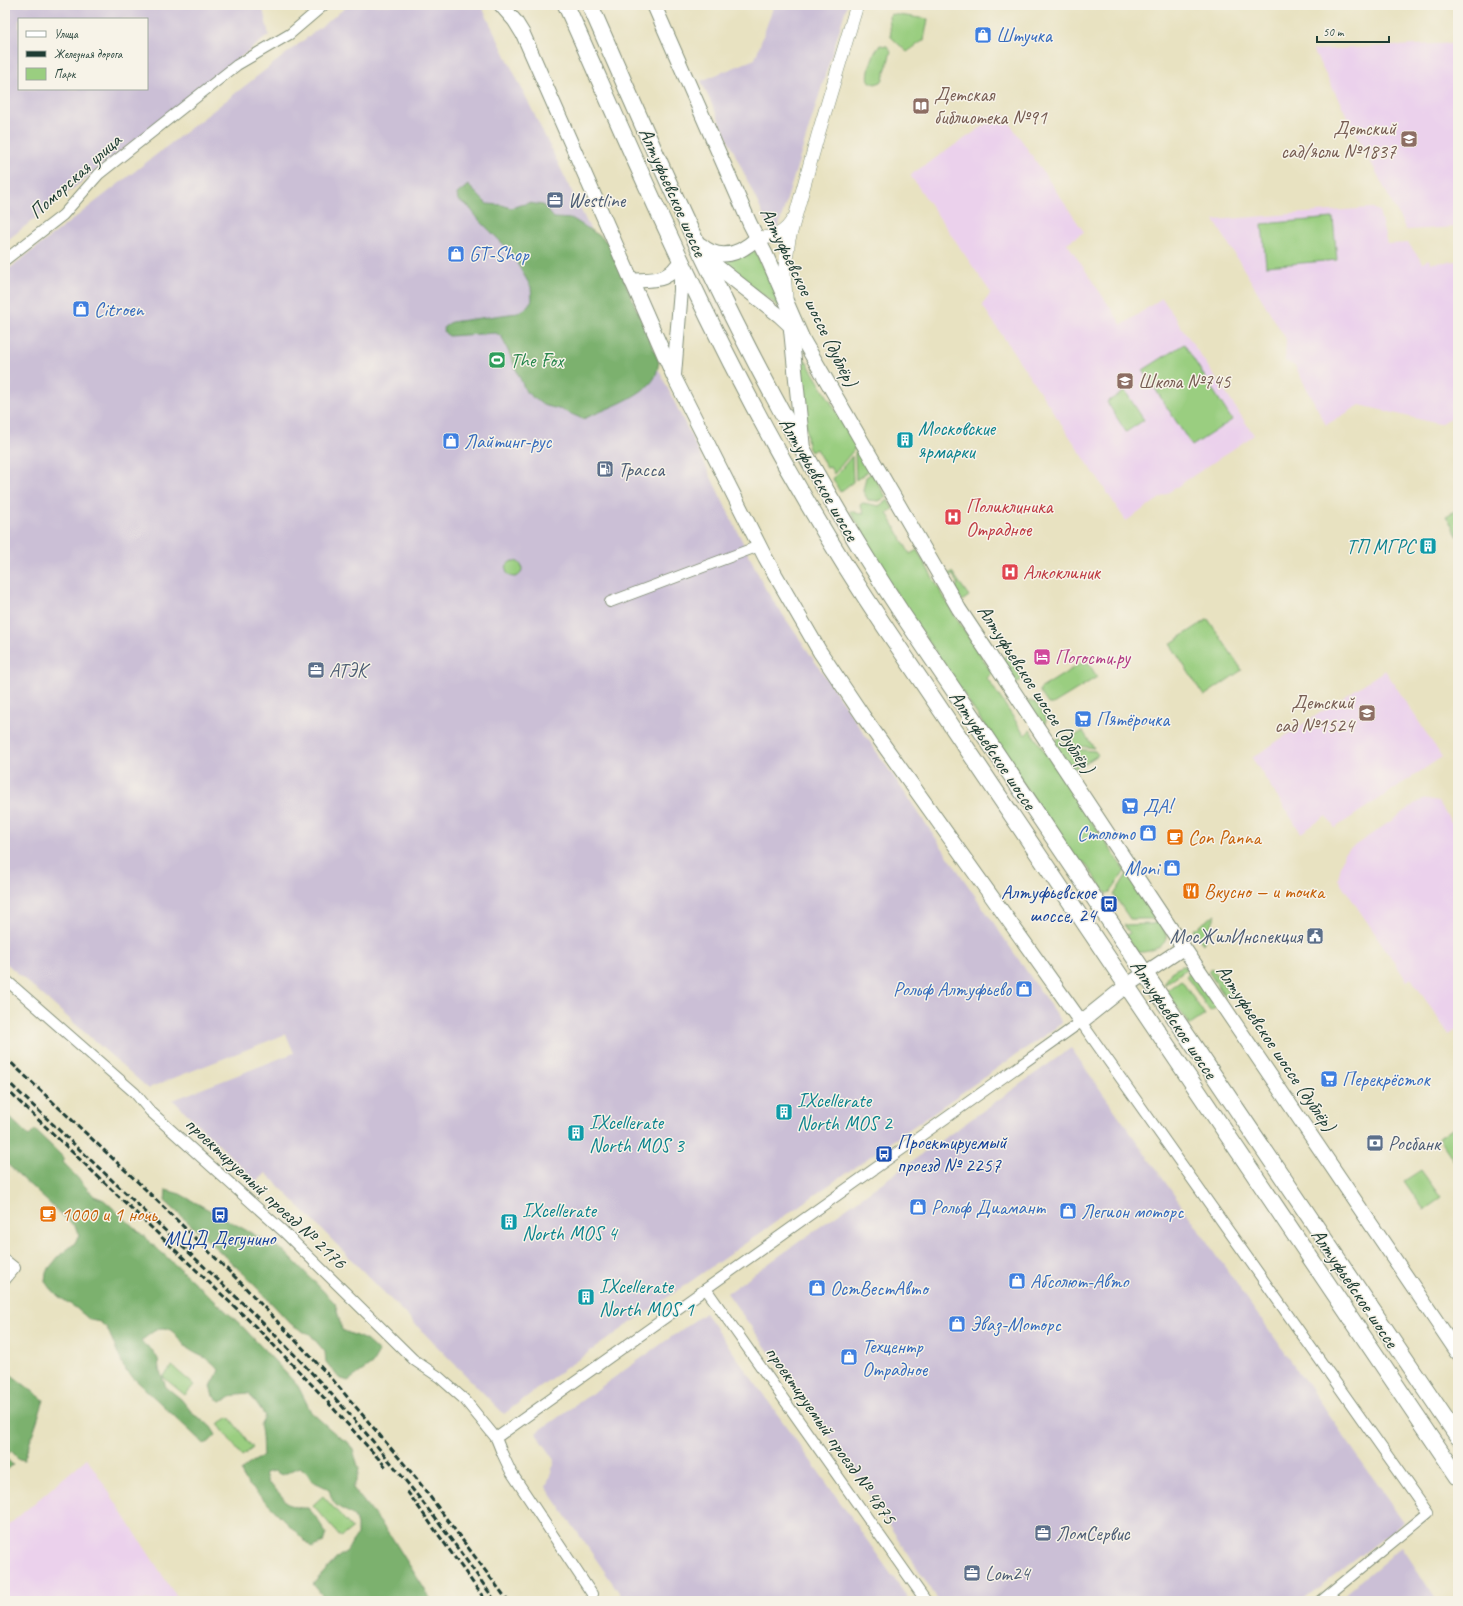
<svg xmlns="http://www.w3.org/2000/svg" width="1463" height="1606" viewBox="0 0 1463 1606" font-family="Caveat,sans-serif">
  <style>
    .built { fill: #ebd1ec }
    .industrial { fill: #cbbfd6; fill-rule: evenodd }
    .green { fill: #9ace80; stroke: #5c865a }
    .forest { fill: #7bb16e; stroke: #4d7751 }
    .lines { fill: none; stroke-linecap: round; stroke-linejoin: round }
    .minor-casing { stroke: #84907a; stroke-width: 12 }
    .tertiary-casing { stroke: #84907a; stroke-width: 14 }
    .secondary-casing { stroke: #84907a; stroke-width: 16 }
    .primary-casing { stroke: #84907a; stroke-width: 18 }
    .minor { stroke: #fff; stroke-width: 10 }
    .tertiary { stroke: #fff; stroke-width: 13 }
    .secondary { stroke: #fff; stroke-width: 14 }
    .primary { stroke: #fff; stroke-width: 16 }
    .rail { stroke: #1f3d34; stroke-width: 3; stroke-dasharray: 6 3; stroke-linecap: butt }
    .labels { text-anchor: middle; dominant-baseline: central; stroke-width: 3; stroke-linejoin: round; paint-order: stroke }
    .shop-label { font-size: 20px; fill: #366cbe; stroke: #f7f3e8; text-anchor: start }
    .education-label { font-size: 20px; fill: #785e54; stroke: #f7f3e8; text-anchor: start }
    .street-label { font-size: 20px; fill: #1f3d34; stroke: #f7f3e8 }
    .service-label { font-size: 20px; fill: #4e5e75; stroke: #f7f3e8; text-anchor: start }
    .leisure-label { font-size: 20px; fill: #27864d; stroke: #f7f3e8; text-anchor: start }
    .culture-label { font-size: 20px; fill: #0d838f; stroke: #f7f3e8; text-anchor: start }
    .health-label { font-size: 20px; fill: #be3a42; stroke: #f7f3e8; text-anchor: start }
    .hotel-label { font-size: 20px; fill: #b23c85; stroke: #f7f3e8; text-anchor: start }
    .food-label { font-size: 20px; fill: #c56008; stroke: #f7f3e8; text-anchor: start }
    .transit-label { font-size: 20px; fill: #164399; stroke: #f7f3e8; text-anchor: end }
  </style>
  <rect width="100%" height="100%" fill="#f7f3e8"/>
  <filter id="ink" filterUnits="userSpaceOnUse"><feTurbulence type="fractalNoise" baseFrequency=".025" numOctaves="2"/><feDisplacementMap in="SourceGraphic" scale="8" xChannelSelector="R" yChannelSelector="G"/><feConvolveMatrix kernelMatrix="1 2 1 2 8 2 1 2 1" color-interpolation-filters="sRGB"/></filter>
  <filter id="wash" filterUnits="userSpaceOnUse"><feTurbulence type="fractalNoise" baseFrequency=".012" numOctaves="4" result="noise"/><feDisplacementMap in="SourceGraphic" scale="16" xChannelSelector="R" yChannelSelector="G"/><feGaussianBlur stdDeviation="0.9" result="paint"/><feColorMatrix in="noise" values="0 0 0 0 0 0 0 0 0 0 0 0 0 0 0 0 0 1.4 0 .05"/><feComposite in="paint" operator="in"/></filter>
  <g filter="url(#wash)">
    <rect width="100%" height="100%" fill="#e8e2c1"/>
    <g class="built">
      <polygon points="1458,43 1458,227 1406,230 1313,50"/>
      <polygon points="1003,113 1084,232 1067,243 1122,325 1162,298 1254,435 1126,521 982,305 991,293 910,175"/>
      <polygon points="1371,208 1379,211 1387,244 1408,243 1423,263 1428,259 1431,263 1458,261 1458,415 1439,424 1360,405 1326,425 1295,366 1285,361 1286,339 1214,220"/>
      <polygon points="1385,670 1442,757 1335,828 1326,816 1301,833 1252,758"/>
      <polygon points="1423,799 1438,802 1458,832 1458,1029 1449,1035 1411,978 1407,981 1338,879 1344,853"/>
      <polygon points="87,1458 172,1590 181,1601 5,1601 5,1528"/>
    </g>
    <g class="industrial">
      <path d="M5,5H262L269,35L5,242ZM19,19H147V89H19Z"/>
      <polygon points="349,5 481,5 766,590 1062,1023 546,1382 504,1414 266,1173 257,1182 173,1100 294,1053 286,1034 151,1087 149,1089 5,962 5,272"/>
      <polygon points="774,5 847,5 778,228 768,225 701,81 755,59"/>
      <polygon points="1071,1048 1404,1522 1302,1601 939,1601 842,1454 727,1293"/>
      <polygon points="705,1313 818,1471 910,1601 625,1601 546,1487 555,1460 536,1433"/>
      <polygon points="1402,1547 1437,1601 1337,1601"/>
    </g>
    <g class="green">
      <polygon points="891,14 928,19 924,40 907,52 891,37 889,17"/>
      <path d="M880,45L887,46L891,51L890,55L883,79L881,82L875,84L869,81C866,74 874,50 880,45Z"/>
      <polygon points="1333,218 1337,260 1266,266 1262,224"/>
      <polygon points="754,249 784,307 784,310 717,262 747,254"/>
      <polygon points="1184,344 1232,420 1192,446 1143,370"/>
      <polygon points="803,356 857,446 834,474 830,467 827,468 816,449 811,452 808,447 800,357"/>
      <polygon points="1125,391 1144,420 1126,432 1107,402"/>
      <polygon points="858,449 870,470 856,480 855,453"/>
      <polygon points="852,456 853,482 840,492 833,479"/>
      <polygon points="872,473 886,497 879,501 868,500 863,491 866,477"/>
      <path d="M888,500L893,509L887,513L910,554L917,550L953,613L992,673L987,678L1025,735L1030,730L1125,871L1110,892L1108,894L1105,892L1084,862L1078,866L859,537L864,534L850,511C855,511 858,516 864,513L860,505L863,503L879,506Z"/>
      <polygon points="1458,509 1458,537 1446,516"/>
      <circle cx="514" cy="569" r="8"/>
      <polygon points="952,572 969,596 962,601 955,589 958,584 952,574 949,579 947,575"/>
      <polygon points="1208,619 1242,670 1204,696 1170,644"/>
      <polygon points="1008,655 1023,679 1015,684 1000,660"/>
      <polygon points="1083,662 1089,664 1097,677 1053,704 1048,704 1040,692 1040,689"/>
      <polygon points="1030,701 1036,703 1046,718 1045,726 1043,727 1027,702"/>
      <polygon points="1083,731 1084,733 1094,748 1071,745 1068,740"/>
      <polygon points="1060,738 1075,761 1078,768 1071,768 1053,742"/>
      <polygon points="1074,749 1095,751 1098,755 1084,764"/>
      <polygon points="1127,874 1155,918 1153,919 1130,919 1114,895"/>
      <polygon points="1216,914 1203,944 1193,930"/>
      <path d="M1158,921C1160,925 1165,930 1166,935C1168,947 1147,953 1138,952L1125,936L1130,933L1124,925L1153,924Z"/>
      <polygon points="1181,966 1189,967 1164,985 1171,972"/>
      <polygon points="1212,968 1231,995 1226,998 1208,971"/>
      <polygon points="1194,970 1219,1006 1210,1011 1186,976"/>
      <polygon points="1181,980 1205,1015 1190,1025 1166,991"/>
      <polygon points="1458,1125 1458,1167 1439,1138"/>
      <polygon points="1421,1170 1441,1198 1424,1210 1404,1181"/>
      <polygon points="172,1366 194,1385 185,1395 163,1377"/>
      <polygon points="229,1417 253,1448 242,1456 218,1424"/>
      <polygon points="323,1496 352,1528 341,1537 313,1505"/>
    </g>
    <g class="forest">
      <path d="M468,185L487,204L502,205L511,208L528,203L543,205L554,218L573,219L600,236L609,244L659,362C658,366 657,373 655,377C645,396 603,410 583,419L562,410L543,405L526,392L502,337L496,333L449,336L445,333L443,328L451,322L517,313L525,309L532,300L531,287L510,251L479,220L469,207L458,200L457,194Z"/>
      <path d="M5,1113L29,1136L35,1130L65,1159L63,1162L94,1196L104,1200L240,1324L298,1386L311,1412L339,1437L348,1442L353,1450L359,1469L357,1479L353,1488L391,1536L432,1601H327L313,1584L338,1557L347,1551L352,1542L357,1535V1525L354,1516C338,1505 334,1510 329,1489L312,1481L307,1473L300,1467L282,1475L274,1471L265,1473L268,1483C286,1495 283,1509 308,1508C315,1515 320,1523 326,1533L323,1543L312,1548L244,1480L241,1471C248,1463 255,1462 263,1455C262,1444 263,1435 260,1425L265,1416L249,1393L238,1394L220,1402L213,1396L210,1387L215,1379L219,1370C209,1356 198,1357 186,1347C180,1341 174,1329 165,1328C156,1327 148,1336 141,1341L153,1351L158,1359L159,1369L166,1387L181,1399L194,1415L203,1420L211,1427L216,1435L209,1442L204,1444L125,1370L111,1337L107,1328L100,1322L90,1320L76,1308L58,1296L45,1282L46,1272L59,1256L74,1244L79,1236L75,1227L5,1162Z"/>
      <polygon points="166,1190 180,1194 284,1251 335,1303 342,1330 366,1340 379,1352 372,1364 348,1381 339,1378 326,1362 325,1352 310,1334 304,1332 291,1324 244,1274 165,1201"/>
      <polygon points="5,1370 44,1400 24,1460 19,1459 11,1451 5,1457 13,1465 5,1471"/>
    </g>
  </g>
  <g filter="url(#ink)">
    <g class="lines">
      <g class="minor-casing">
        <g id="minor">
          <polyline points="5,260 63,215 99,174 237,65 290,34 324,5"/>
          <polyline points="610,602 759,546"/>
          <polyline points="5,979 135,1093 150,1111 283,1231 414,1360 439,1377 465,1400 496,1438 502,1453 511,1472 592,1594"/>
          <polyline points="5,1260 15,1268 5,1280"/>
          <polyline points="706,1289 926,1601"/>
          <polyline points="496,1438 1081,1022 1428,1513 1321,1601"/>
        </g>
      </g>
      <g class="tertiary-casing">
        <g id="tertiary">
          <path d="M757,238C773,238 785,234 793,219"/>
          <polyline points="786,297 784,273 789,239 818,135 857,5"/>
        </g>
      </g>
      <g class="secondary-casing">
        <g id="secondary">
          <polyline points="501,5 515,21 523,34 674,377 765,557 820,652 863,716 1081,1022 1126,986 1183,948"/>
          <polyline points="654,5 750,224 766,255 803,340 959,609 1169,926 1458,1353"/>
          <path d="M701,245C720,262 740,254 757,238"/>
          <polyline points="703,253 719,268 780,316 794,329"/>
          <path d="M631,281C654,279 668,283 681,260"/>
          <polyline points="790,320 803,449"/>
          <polyline points="674,375 681,290 681,263"/>
        </g>
      </g>
      <g class="primary-casing">
        <g id="primary">
          <path d="M566,5C606,94 644,183 686,271C744,394 809,514 885,627L1458,1477"/>
          <path d="M590,5C628,91 665,178 706,263C764,384 829,503 903,615L1458,1437"/>
        </g>
      </g>
      <use href="#minor" class="minor"/>
      <use href="#tertiary" class="tertiary"/>
      <use href="#secondary" class="secondary"/>
      <use href="#primary" class="primary"/>
      <g class="rail">
        <polyline points="5,1057 142,1186 239,1281 333,1380 416,1478 508,1601"/>
        <path d="M5,1079C60,1131 115,1183 170,1235C222,1283 274,1332 322,1384C385,1452 443,1525 495,1601"/>
        <polyline points="5,1088 259,1330 315,1388 386,1467"/>
        <polyline points="407,1491 486,1601"/>
      </g>
    </g>
  </g>
  <defs>
    <g id="shop-square" transform="scale(0.9)"><rect x="-9" y="-9" width="18" height="18" rx="4" fill="#3f7fe0" stroke="#f7f3e8"/><path d="M-5-2.5h2.3a2.7 3.5 0 0 1 5.4 0H5L5.5 6h-11ZM-1.5-2.5h3a1.5 2.3 0 0 0-3 0Z" fill="#fff"/></g>
    <g id="library-square" transform="scale(0.9)"><rect x="-9" y="-9" width="18" height="18" rx="4" fill="#8d6e63" stroke="#f7f3e8"/><path d="M-6-4Q-3-5.5-.7-3.5V5Q-3 3-6 4ZM6-4Q3-5.5 .7-3.5V5Q3 3 6 4Z" fill="#fff"/></g>
    <g id="school-square" transform="scale(0.9)"><rect x="-9" y="-9" width="18" height="18" rx="4" fill="#8d6e63" stroke="#f7f3e8"/><path d="M0-5L7-2L0 1L-7-2ZM-4 1L0 2.5L4 1V4Q0 6-4 4Z" fill="#fff"/></g>
    <g id="office-square" transform="scale(0.9)"><rect x="-9" y="-9" width="18" height="18" rx="4" fill="#5c6f8a" stroke="#f7f3e8"/><path d="M-6-3h4V-5.5h4V-3h4V5H-6ZM-1-4.5V-3h2v-1.5ZM-6 0V1H6V0Z" fill="#fff"/></g>
    <g id="stadium-square" transform="scale(0.9)"><rect x="-9" y="-9" width="18" height="18" rx="4" fill="#2e9e5b" stroke="#f7f3e8"/><path d="M0-5a6.5 5 0 1 0 0 10a6.5 5 0 1 0 0-10ZM-3.5-1.8h7v3.6h-7Z" fill="#fff"/></g>
    <g id="building-square" transform="scale(0.9)"><rect x="-9" y="-9" width="18" height="18" rx="4" fill="#0f9aa8" stroke="#f7f3e8"/><path d="M-4-6H4V6H1V3H-1V6H-4ZM-2.5-4.3h1.7v1.8h-1.7ZM.8-4.3h1.7v1.8H.8ZM-2.5-1h1.7V.8h-1.7ZM.8-1h1.7V.8H.8Z" fill="#fff"/></g>
    <g id="fuel-square" transform="scale(0.9)"><rect x="-9" y="-9" width="18" height="18" rx="4" fill="#5c6f8a" stroke="#f7f3e8"/><path d="M-5.5-6h7V0h2V4h1.3V-2.5L3-4.5l.8-.8L6-3V5H2.5V1h-1V6h-7ZM-4.2-4.7v3.2H.2V-4.7Z" fill="#fff"/></g>
    <g id="hospital-square" transform="scale(0.9)"><rect x="-9" y="-9" width="18" height="18" rx="4" fill="#e0444e" stroke="#f7f3e8"/><path d="M-5-5h3v3.5h4V-5h3V5h-3V1.5h-4V5h-3Z" fill="#fff"/></g>
    <g id="hotel-square" transform="scale(0.9)"><rect x="-9" y="-9" width="18" height="18" rx="4" fill="#d1479c" stroke="#f7f3e8"/><path d="M-6-4.5h1.5V1H6V5H4.5V3h-9V5H-6ZM-4 0a1.8 1.8 0 1 1 3.6 0ZM.5 0V-2.5h3Q6-2.5 6 0Z" fill="#fff"/></g>
    <g id="supermarket-square" transform="scale(0.9)"><rect x="-9" y="-9" width="18" height="18" rx="4" fill="#3f7fe0" stroke="#f7f3e8"/><path d="M-6-5.5h2.5l.6 2H6L4.5 2H-2.5L-4.4-4H-6ZM-1.5 3.2a1.3 1.3 0 1 0 .1 0ZM3 3.2a1.3 1.3 0 1 0 .1 0Z" fill="#fff"/></g>
    <g id="cafe-square" transform="scale(0.9)"><rect x="-9" y="-9" width="18" height="18" rx="4" fill="#e8710a" stroke="#f7f3e8"/><path d="M-5.5-4.5H6V0H3Q3 3.5 0 3.5H-2.5Q-5.5 3.5-5.5 0ZM3-3.2v2h1.7v-2ZM-6 4.5H4V6H-6Z" fill="#fff"/></g>
    <g id="restaurant-square" transform="scale(0.9)"><rect x="-9" y="-9" width="18" height="18" rx="4" fill="#e8710a" stroke="#f7f3e8"/><path d="M-5-6h1v4h1v-4h1v4h1v-4h1v5L-1.5 .5V6h-2V.5L-5-1ZM5-6V6H3V1.5H1.5Q1.5-4 5-6Z" fill="#fff"/></g>
    <g id="bus-square" transform="scale(0.9)"><rect x="-9" y="-9" width="18" height="18" rx="4" fill="#1a4fb4" stroke="#f7f3e8"/><path d="M-5-6H5V4H4V6H2V4H-2V6H-4V4H-5ZM-3.5-4V0h7V-4ZM-3.5 1.2v1.5H-2V1.2ZM2 1.2v1.5H3.5V1.2Z" fill="#fff"/></g>
    <g id="civic-square" transform="scale(0.9)"><rect x="-9" y="-9" width="18" height="18" rx="4" fill="#5c6f8a" stroke="#f7f3e8"/><path d="M-.6-6.5H3V-4.5H.6V-3L4-1V1h2V6H-6V1h2V-1L-.6-3ZM-1.2 2.5V6h2.4V2.5Z" fill="#fff"/></g>
    <g id="bank-square" transform="scale(0.9)"><rect x="-9" y="-9" width="18" height="18" rx="4" fill="#5c6f8a" stroke="#f7f3e8"/><path d="M-6-4H6V4H-6ZM0-2.3a2.3 2.3 0 1 0 0 4.6a2.3 2.3 0 1 0 0-4.6Z" fill="#fff"/></g>
  </defs>
  <g fill-rule="evenodd">
    <use href="#shop-square" x="983" y="35"/>
    <use href="#library-square" x="921" y="106"/>
    <use href="#school-square" x="1409" y="139"/>
    <use href="#office-square" x="555" y="200"/>
    <use href="#shop-square" x="456" y="254"/>
    <use href="#shop-square" x="81" y="309"/>
    <use href="#stadium-square" x="497" y="360"/>
    <use href="#school-square" x="1125" y="381"/>
    <use href="#building-square" x="905" y="440"/>
    <use href="#shop-square" x="451" y="441"/>
    <use href="#fuel-square" x="605" y="469"/>
    <use href="#hospital-square" x="953" y="517"/>
    <use href="#building-square" x="1428" y="546"/>
    <use href="#hospital-square" x="1010" y="572"/>
    <use href="#hotel-square" x="1042" y="657"/>
    <use href="#office-square" x="316" y="670"/>
    <use href="#school-square" x="1367" y="713"/>
    <use href="#supermarket-square" x="1083" y="719"/>
    <use href="#supermarket-square" x="1130" y="806"/>
    <use href="#shop-square" x="1148" y="833"/>
    <use href="#cafe-square" x="1175" y="837"/>
    <use href="#shop-square" x="1172" y="868"/>
    <use href="#restaurant-square" x="1191" y="891"/>
    <use href="#bus-square" x="1109" y="904"/>
    <use href="#civic-square" x="1315" y="936"/>
    <use href="#shop-square" x="1024" y="989"/>
    <use href="#supermarket-square" x="1329" y="1079"/>
    <use href="#building-square" x="784" y="1112"/>
    <use href="#building-square" x="576" y="1133"/>
    <use href="#bank-square" x="1375" y="1143"/>
    <use href="#bus-square" x="884" y="1154"/>
    <use href="#shop-square" x="918" y="1207"/>
    <use href="#shop-square" x="1068" y="1211"/>
    <use href="#cafe-square" x="48" y="1214"/>
    <use href="#bus-square" x="220" y="1215"/>
    <use href="#building-square" x="509" y="1222"/>
    <use href="#shop-square" x="1017" y="1281"/>
    <use href="#shop-square" x="817" y="1288"/>
    <use href="#building-square" x="586" y="1297"/>
    <use href="#shop-square" x="957" y="1324"/>
    <use href="#shop-square" x="849" y="1357"/>
    <use href="#office-square" x="1043" y="1533"/>
    <use href="#office-square" x="972" y="1573"/>
  </g>
  <g class="labels">
    <g class="shop-label">
      <text x="996" y="35">Штучка</text>
      <text x="469" y="254">GT-Shop</text>
      <text x="94" y="309">Citroen</text>
      <text x="464" y="441">Лайтинг-рус</text>
      <text x="1096" y="719">Пятёрочка</text>
      <text x="1143" y="806">ДА!</text>
      <text x="1135" y="833" text-anchor="end">Столото</text>
      <text x="1159" y="868" text-anchor="end">Moni</text>
      <text x="1011" y="989" text-anchor="end">Рольф Алтуфьево</text>
      <text x="1342" y="1079">Перекрёсток</text>
      <text x="931" y="1207">Рольф Диамант</text>
      <text x="1081" y="1211">Легион моторс</text>
      <text x="1030" y="1281">Абсолют-Авто</text>
      <text x="830" y="1288">ОстВестАвто</text>
      <text x="970" y="1324">Эваз-Моторс</text>
      <text x="862" y="1346">Техцентр<tspan x="862" dy="23">Отрадное</tspan></text>
    </g>
    <g class="education-label">
      <text x="934" y="94">Детская<tspan x="934" dy="23">библиотека №91</tspan></text>
      <text x="1396" y="128" text-anchor="end">Детский<tspan x="1396" dy="23">сад/ясли №1837</tspan></text>
      <text x="1138" y="381">Школа №745</text>
      <text x="1354" y="702" text-anchor="end">Детский<tspan x="1354" dy="23">сад №1524</tspan></text>
    </g>
    <g class="street-label">
      <text transform="translate(75 176) rotate(-42)">Поморская улица</text>
      <text transform="translate(673 192) rotate(66)">Алтуфьевское шоссе</text>
      <text transform="translate(809 297) rotate(64)">Алтуфьевское шоссе (дублёр)</text>
      <text transform="translate(819 479) rotate(60)">Алтуфьевское шоссе</text>
      <text transform="translate(1036 689) rotate(57)">Алтуфьевское шоссе (дублёр)</text>
      <text transform="translate(993 750) rotate(56)">Алтуфьевское шоссе</text>
      <text transform="translate(1174 1019) rotate(56)">Алтуфьевское шоссе</text>
      <text transform="translate(1276 1048) rotate(56)">Алтуфьевское шоссе (дублёр)</text>
      <text transform="translate(266 1193) rotate(43)">проектируемый проезд № 2176</text>
      <text transform="translate(1355 1288) rotate(56)">Алтуфьевское шоссе</text>
      <text transform="translate(831 1435) rotate(55)">проектируемый проезд № 4875</text>
    </g>
    <g class="service-label">
      <text x="568" y="200">Westline</text>
      <text x="618" y="469">Трасса</text>
      <text x="329" y="670">АТЭК</text>
      <text x="1302" y="936" text-anchor="end">МосЖилИнспекция</text>
      <text x="1388" y="1143">Росбанк</text>
      <text x="1056" y="1533">ЛомСервис</text>
      <text x="985" y="1573">Lom24</text>
    </g>
    <g class="leisure-label">
      <text x="510" y="360">The Fox</text>
    </g>
    <g class="culture-label">
      <text x="918" y="428">Московские<tspan x="918" dy="23">ярмарки</tspan></text>
      <text x="1415" y="546" text-anchor="end">ТП МГРС</text>
      <text x="797" y="1100">IXcellerate<tspan x="797" dy="23">North MOS 2</tspan></text>
      <text x="589" y="1122">IXcellerate<tspan x="589" dy="23">North MOS 3</tspan></text>
      <text x="522" y="1210">IXcellerate<tspan x="522" dy="23">North MOS 4</tspan></text>
      <text x="599" y="1286">IXcellerate<tspan x="599" dy="23">North MOS 1</tspan></text>
    </g>
    <g class="health-label">
      <text x="966" y="506">Поликлиника<tspan x="966" dy="23">Отрадное</tspan></text>
      <text x="1023" y="572">Алкоклиник</text>
    </g>
    <g class="hotel-label">
      <text x="1055" y="657">Погости.ру</text>
    </g>
    <g class="food-label">
      <text x="1188" y="837">Con Panna</text>
      <text x="1204" y="891">Вкусно — и точка</text>
      <text x="61" y="1214">1000 и 1 ночь</text>
    </g>
    <g class="transit-label">
      <text x="1096" y="892">Алтуфьевское<tspan x="1096" dy="23">шоссе, 24</tspan></text>
      <text x="897" y="1142" text-anchor="start">Проектируемый<tspan x="897" dy="23">проезд № 2257</tspan></text>
      <text x="220" y="1238" text-anchor="middle">МЦД Дегунино</text>
    </g>
  </g>
  <rect width="1463" height="1606" fill="none" stroke="#f7f3e8" stroke-width="20"/>
  <rect x="18" y="18" width="130" height="72" fill="#f7f3e8" stroke="#a1aaa0"/>
  <rect x="26" y="31" width="20" height="6" fill="#ffffff" stroke="#a1aaa0"/>
  <text x="54" y="38" font-size="12" fill="#1f3d34">Улица</text>
  <rect x="26" y="51" width="20" height="6" fill="#1f3d34" stroke="#a1aaa0"/>
  <text x="54" y="58" font-size="12" fill="#1f3d34">Железная дорога</text>
  <rect x="26" y="68" width="20" height="12" fill="#9ace80" stroke="#a1aaa0"/>
  <text x="54" y="78" font-size="12" fill="#1f3d34">Парк</text>
  <path d="M1317 36v6h72v-6" fill="none" stroke="#1f3d34" stroke-width="2"/>
  <text x="1323" y="36" font-size="12" fill="#1f3d34" stroke="#f7f3e8" stroke-width="3" paint-order="stroke">50 m</text>
</svg>
